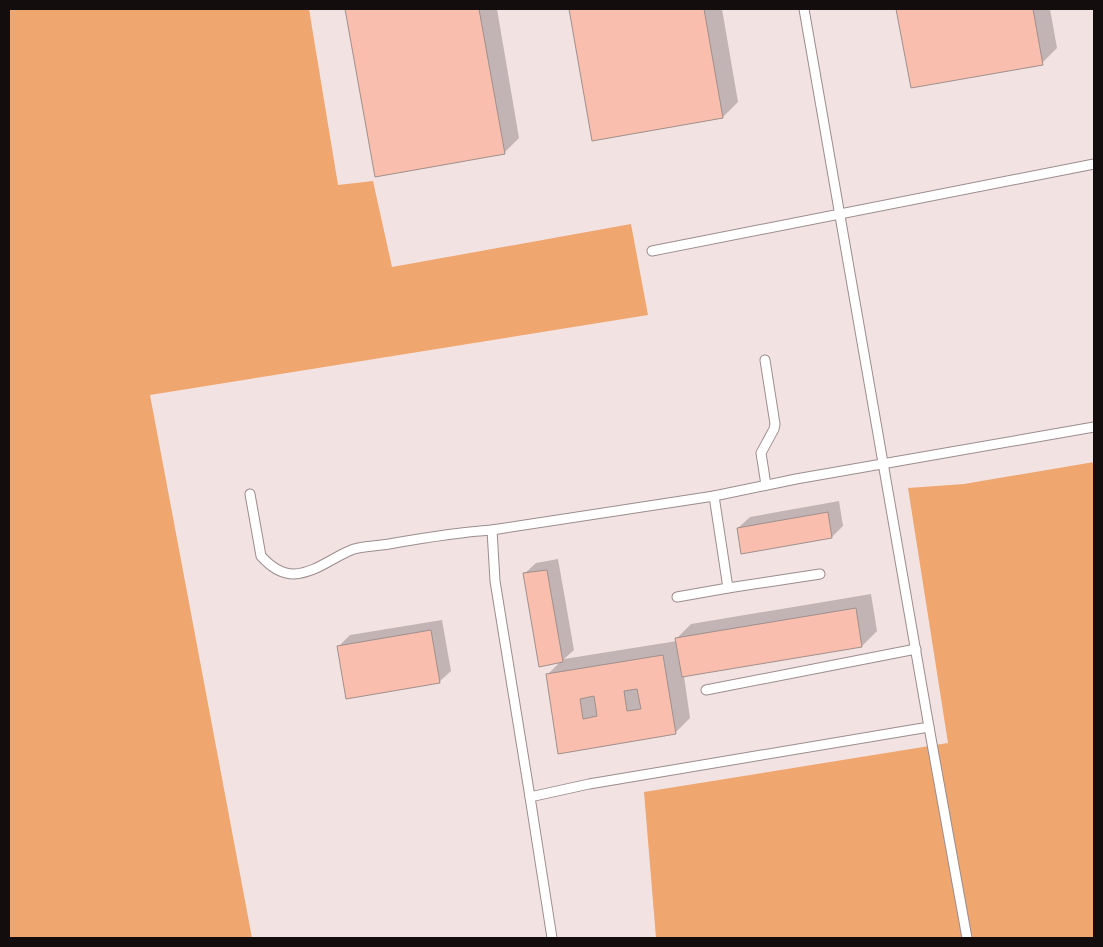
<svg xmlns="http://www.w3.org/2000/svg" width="1103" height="947" viewBox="0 0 1103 947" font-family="Montserrat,sans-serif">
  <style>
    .green { fill: #efa66f }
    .shadow { fill: #0003 }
    .building { fill: #f9beae; stroke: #9f908c; fill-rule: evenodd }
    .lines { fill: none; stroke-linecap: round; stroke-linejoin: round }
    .service-casing { stroke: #9c8c8d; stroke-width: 11 }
    .service { stroke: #fff; stroke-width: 9 }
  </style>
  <rect width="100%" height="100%" fill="#f3e2e2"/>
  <g class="green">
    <polygon points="9,9 309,9 338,185 373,181 392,267 631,224 648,315 150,395 252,938 9,938"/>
    <polygon points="1094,462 1094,938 656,938 644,792 948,743 908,488 964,484"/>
  </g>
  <g class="shadow">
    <polygon points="346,9 497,9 519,138 504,153 376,176"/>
    <polygon points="570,9 722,9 738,102 723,117 593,140"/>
    <polygon points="898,9 1050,9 1057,48 1042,63 912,86"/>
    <polygon points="839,501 843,526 832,537 738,528 750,517"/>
    <polygon points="558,559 574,650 564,659 677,641 676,639 691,624 871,594 877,631 862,646 684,676 690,718 675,733 559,752 547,675 560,662 524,574 536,563"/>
    <polygon points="442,620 451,671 439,682 339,646 350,635"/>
  </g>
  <g class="building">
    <polygon points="345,9 479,9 505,154 375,177"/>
    <polygon points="569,9 704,9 723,118 592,141"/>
    <polygon points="896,9 1033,9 1043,65 911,88"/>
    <polygon points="828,512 832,538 741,554 737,528"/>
    <polygon points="547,570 563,662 539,667 523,573"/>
    <polygon points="856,608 862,647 682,677 675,638"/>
    <polygon points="431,630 440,683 346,699 337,646"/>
    <path d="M663,655L676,734L558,754L546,674ZM637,689L641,709L627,711L624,691ZM594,696L597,716L583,719L580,699Z"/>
  </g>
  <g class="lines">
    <g class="service-casing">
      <g id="service">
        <polyline points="652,251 1094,164"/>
        <polyline points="765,360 775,424 774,429 761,453 766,485"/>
        <path d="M250,494L261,556C269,565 281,574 294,574C316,573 334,556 354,549C365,546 377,546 389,544C423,538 457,532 492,530"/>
        <polyline points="714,496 728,588 820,574"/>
        <polyline points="677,597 728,588"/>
        <polyline points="706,690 916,649"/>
        <polyline points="929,727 967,938"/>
        <polyline points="530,797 495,581 492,530 714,496 796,479 1094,427"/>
        <polyline points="552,938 530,797 589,784 929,727 804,9"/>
      </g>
    </g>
    <use href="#service" class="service"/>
  </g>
  <rect width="1103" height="947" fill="none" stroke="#130d0d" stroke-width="20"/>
</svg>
